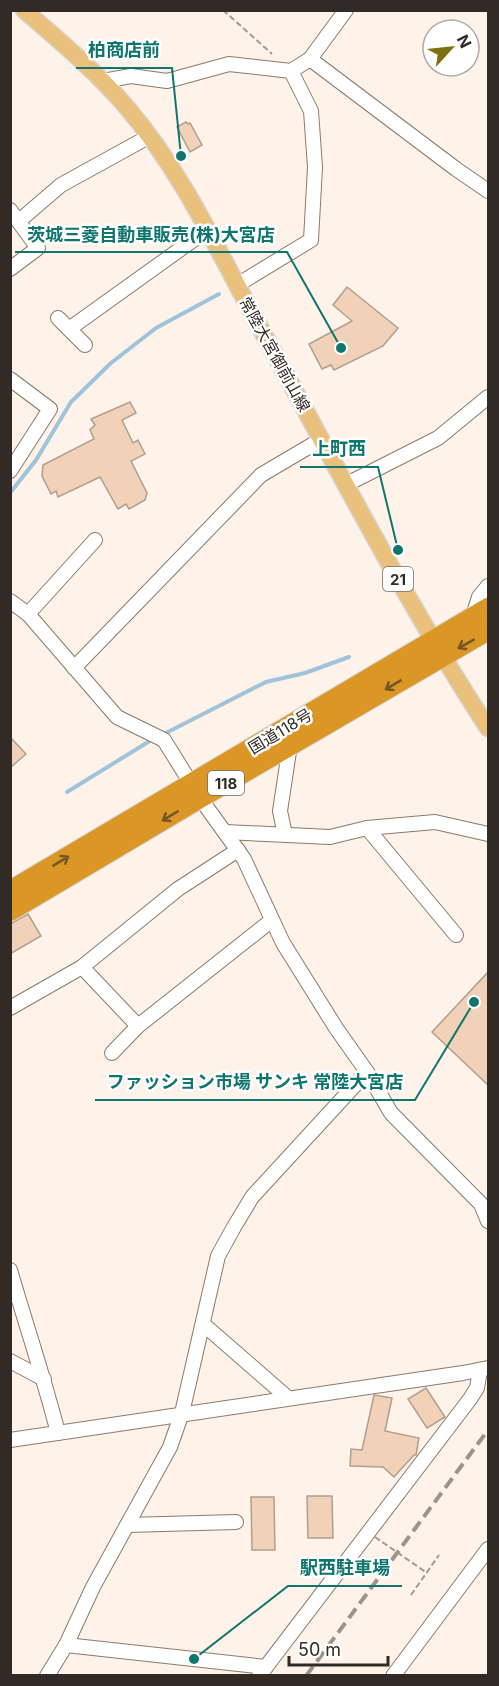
<svg xmlns="http://www.w3.org/2000/svg" width="499" height="1686" viewBox="0 0 499 1686" font-family="Inter,'Noto Sans JP',sans-serif">
  <style>
    .lines { fill: none; stroke-linecap: round; stroke-linejoin: round }
    .stream { stroke: #9fc4d9; stroke-width: 4 }
    .building { fill: #f1d2b8; stroke: #b09e8f; stroke-width: 1.5 }
    .minor-casing { stroke: #8b7a6b; stroke-width: 16 }
    .major-casing { stroke: #d6d5d3; stroke-width: 19 }
    .highway-casing { stroke: #d6d5d3; stroke-width: 22 }
    .path { stroke: #a39992; stroke-width: 2; stroke-dasharray: 6 3; stroke-linecap: butt }
    .minor { stroke: #fff; stroke-width: 14 }
    .major { stroke: #e9c17c; stroke-width: 16 }
    .highway { stroke: #da9725; stroke-width: 20 }
    .rail { stroke: #9d938c; stroke-width: 4; stroke-dasharray: 12 6; stroke-linecap: butt }
    .path-bridge { stroke: #a39992; stroke-width: 2; stroke-dasharray: 6 3; stroke-linecap: butt }
    .oneway { stroke: #755625 }
    .labels { text-anchor: middle; dominant-baseline: central; stroke-width: 5; stroke-linejoin: round; paint-order: stroke }
    .shield { fill: #fff; stroke: #706b66; stroke-width: 1.5 }
    .shield-label { font-size: 15px; font-weight: bold; fill: #322b25 }
    .street-label { font-size: 16px; fill: #322b25; stroke: #fff }
    .leader { fill: none; stroke: #0f766e; stroke-width: 2 }
    .callout-dot { fill: #0f766e; stroke: #fff; stroke-width: 2 }
    .callout-label { font-size: 18px; text-anchor: middle; font-weight: bold; fill: #0f766e; stroke: #fff; stroke-width: 5; stroke-linejoin: round; paint-order: stroke }
  </style>
  <rect width="100%" height="100%" fill="#fef2e9"/>
  <g class="lines">
    <g class="stream">
      <polyline points="10,493 36,460 71,402 111,363 156,328 219,294"/>
      <polyline points="162,735 266,682 305,673 349,657"/>
      <polyline points="67,792 153,739"/>
    </g>
  </g>
  <g class="building">
    <polygon points="186,122 188,124 190,123 202,145 190,152 177,127"/>
    <polygon points="347,287 398,328 383,346 334,370 331,365 322,369 309,344 352,321 333,305"/>
    <polygon points="130,402 136,413 122,420 133,443 138,440 145,454 131,461 147,493 145,500 129,509 126,504 118,509 100,477 58,497 56,491 51,494 42,476 43,465 94,439 90,430 95,425 91,419"/>
    <polygon points="10,737 26,754 10,768"/>
    <polygon points="28,914 41,936 10,954 10,924"/>
    <polygon points="489,971 489,1086 432,1032"/>
    <polygon points="426,1388 445,1417 427,1428 408,1399"/>
    <polygon points="374,1395 392,1398 385,1431 419,1438 416,1455 414,1455 394,1477 383,1467 350,1466 351,1449 362,1450"/>
    <polygon points="307,1496 332,1496 333,1538 308,1538"/>
    <polygon points="251,1497 274,1497 275,1550 252,1550"/>
  </g>
  <g class="lines">
    <g class="minor-casing">
      <g id="minor">
        <polyline points="310,59 456,169 488,191"/>
        <polyline points="103,81 131,76 167,81 229,64 291,71 310,59 346,10"/>
        <polyline points="10,210 38,248 10,269"/>
        <polyline points="19,221 61,185 150,136"/>
        <polyline points="237,285 311,240 315,167 311,111 291,71"/>
        <polyline points="58,318 85,345"/>
        <polyline points="69,329 207,230"/>
        <polyline points="10,379 50,409 10,471"/>
        <polyline points="347,484 438,438 488,397"/>
        <polyline points="10,601 28,614 117,717 164,740 200,798 244,859 283,943 336,1028 367,1072 391,1113 481,1204 488,1221"/>
        <polyline points="28,614 95,540"/>
        <polyline points="473,616 479,597 488,586"/>
        <polyline points="74,668 261,475 322,439"/>
        <polyline points="367,828 456,935"/>
        <polyline points="225,832 330,837 367,828 435,822 488,834"/>
        <polyline points="285,835 280,811 290,745"/>
        <polyline points="82,967 138,1026"/>
        <polyline points="10,1008 82,967 178,889 238,850"/>
        <polyline points="112,1053 138,1026 272,920"/>
        <path d="M10,1270C26,1325 44,1378 58,1433"/>
        <polyline points="203,1324 288,1398"/>
        <polyline points="10,1361 44,1379"/>
        <polyline points="10,1440 463,1373 488,1368"/>
        <polyline points="127,1525 236,1522"/>
        <polyline points="66,1645 266,1667"/>
        <polyline points="47,1676 66,1645 93,1587 170,1447 182,1413 218,1256 234,1227 252,1197 367,1072"/>
        <polyline points="259,1676 470,1399 477,1388 480,1370"/>
        <polyline points="393,1676 488,1549"/>
      </g>
    </g>
    <g class="major-casing">
      <path id="major" d="M24,10C61,42 98,73 129,110C180,170 214,243 251,311C329,451 401,595 488,728"/>
    </g>
    <g class="highway-casing">
      <g id="highway">
        <polyline points="10,891 488,608"/>
        <polyline points="10,911 200,798 488,630"/>
      </g>
    </g>
    <g class="path">
      <polyline points="223,10 272,54"/>
      <polyline points="411,1595 439,1555"/>
    </g>
    <use href="#minor" class="minor"/>
    <use href="#major" class="major"/>
    <use href="#highway" class="highway"/>
    <polyline class="rail" points="306,1676 488,1430"/>
    <polyline class="path-bridge" points="375,1537 427,1573"/>
  </g>
  <defs><path id="oneway-shaft" d="M-6 0H5M1.5-3L5.5 0L1.5 3" fill="none" stroke-width="1.6" stroke-linecap="round" stroke-linejoin="round" transform="scale(1.5)"/></defs>
  <g class="oneway">
    <use href="#oneway-shaft" transform="translate(466 644) rotate(151)"/>
    <use href="#oneway-shaft" transform="translate(393 685) rotate(149)"/>
    <use href="#oneway-shaft" transform="translate(170 816) rotate(149)"/>
    <use href="#oneway-shaft" transform="translate(61 861) rotate(-31)"/>
  </g>
  <g class="labels">
    <g class="shield">
      <rect x="383" y="567" width="30" height="24" rx="4.5"/>
      <rect x="208" y="771" width="36" height="24" rx="4.5"/>
    </g>
    <g class="shield-label">
      <text x="398" y="579">21</text>
      <text x="226" y="783">118</text>
    </g>
    <g class="street-label">
      <text transform="translate(275 354) rotate(61)">常陸大宮御前山線</text>
      <text transform="translate(280 731) rotate(-31)">国道118号</text>
    </g>
  </g>
  <path class="leader" d="M181 156L172 68H76M341 348L287 252H15M398 550L378 467H300M474 1002L415 1100H95M194 1659L288 1586H402"/>
  <g class="callout-dot">
    <circle cx="181" cy="156" r="6"/>
    <circle cx="341" cy="348" r="6"/>
    <circle cx="398" cy="550" r="6"/>
    <circle cx="474" cy="1002" r="6"/>
    <circle cx="194" cy="1659" r="6"/>
  </g>
  <g class="callout-label">
    <text x="124" y="56">柏商店前</text>
    <text x="151" y="241">茨城三菱自動車販売(株)大宮店</text>
    <text x="339" y="455">上町西</text>
    <text x="255" y="1088">ファッション市場 サンキ 常陸大宮店</text>
    <text x="345" y="1574">駅西駐車場</text>
  </g>
  <rect width="499" height="1686" fill="none" stroke="#322b25" stroke-width="24"/>
  <g transform="translate(451 48) rotate(63)"><circle r="28" fill="#ffffff" stroke="#adaaa8" stroke-width="1.5"/>
  <path d="M0-4.5L10 22L0 15L-10 22Z" fill="#7c700f"/>
  <text y="-9" font-size="16" font-weight="bold" text-anchor="middle" fill="#322b25">N</text>
  </g>
  <path d="M289 1656v9h99v-9" fill="none" stroke="#322b25" stroke-width="3"/>
  <text x="298" y="1656" font-size="18" fill="#322b25" stroke="#ffffff" stroke-width="4.5" paint-order="stroke">50 m</text>
</svg>
